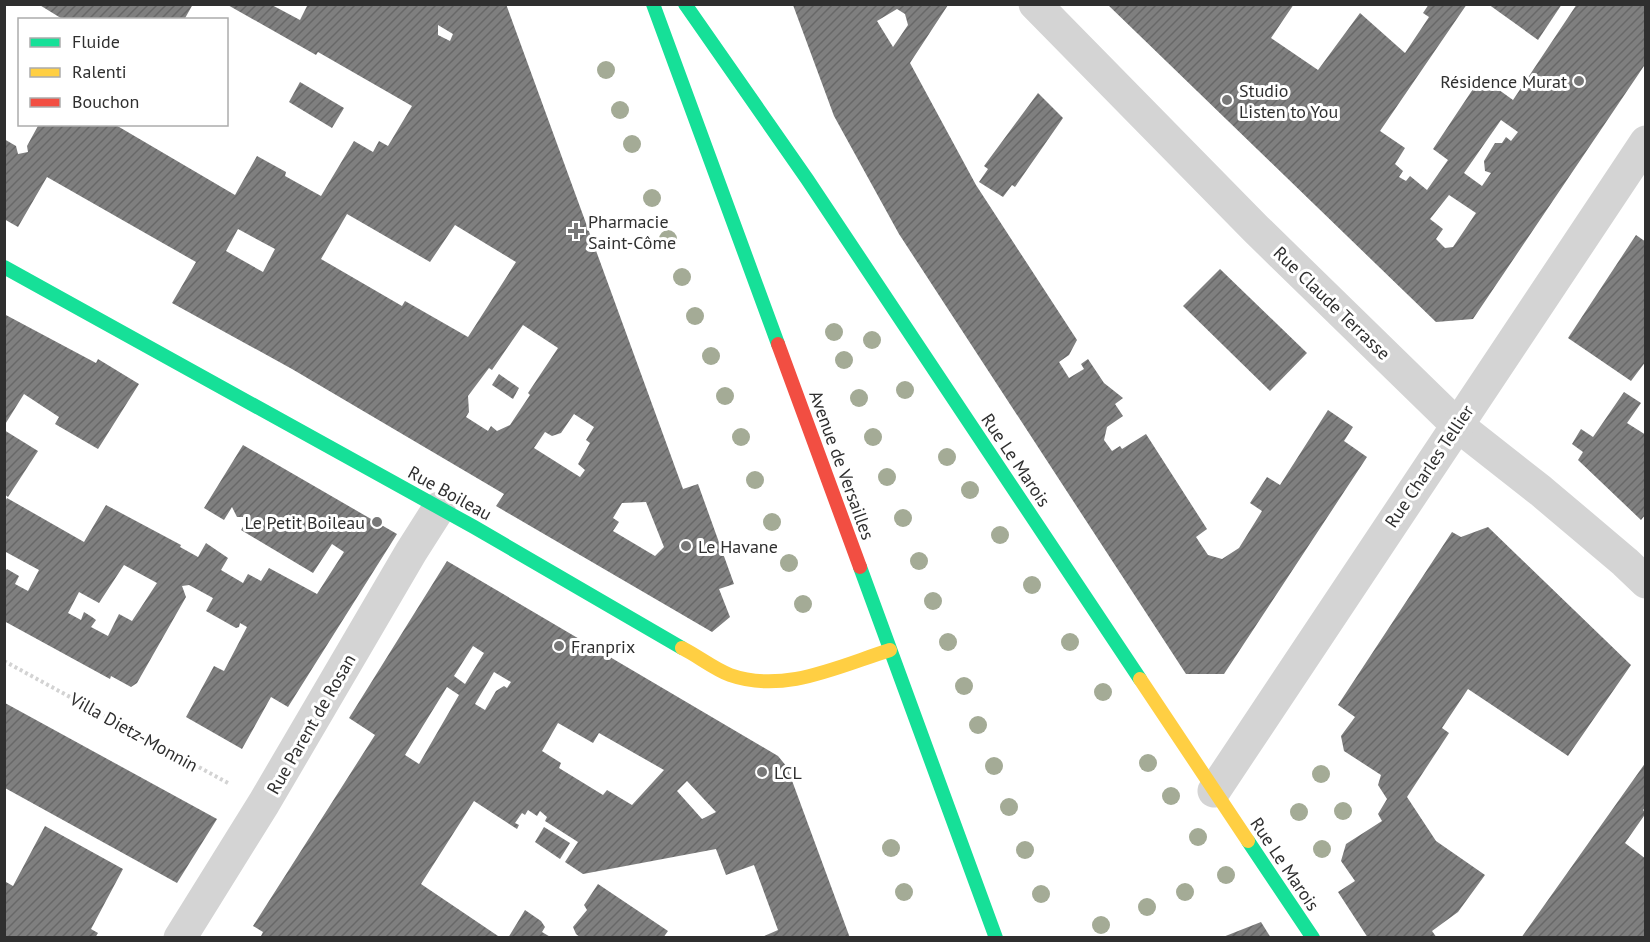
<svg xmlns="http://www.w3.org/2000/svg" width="1650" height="942" viewBox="0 0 1650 942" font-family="'PT Sans',sans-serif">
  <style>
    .building { fill: url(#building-hatch); fill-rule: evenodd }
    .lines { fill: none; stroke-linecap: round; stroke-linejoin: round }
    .path { stroke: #d3d3d3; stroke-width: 4; stroke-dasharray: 3 3; stroke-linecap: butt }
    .street { stroke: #d4d4d4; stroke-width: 33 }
    .fast { stroke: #16e098; stroke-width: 14 }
    .slow { stroke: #ffcf43; stroke-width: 14 }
    .jam { stroke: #f24e42; stroke-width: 14 }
    .tree { fill: #a4ab96 }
    .poi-dot { fill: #787878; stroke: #fff; stroke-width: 2 }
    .labels { text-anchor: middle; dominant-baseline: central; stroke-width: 6; stroke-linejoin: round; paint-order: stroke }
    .poi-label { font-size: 18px; fill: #2f2f2f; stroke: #fff; text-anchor: start }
    .street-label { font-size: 18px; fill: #2f2f2f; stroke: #fff }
  </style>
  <defs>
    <pattern id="building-hatch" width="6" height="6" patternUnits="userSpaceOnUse" patternTransform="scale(1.5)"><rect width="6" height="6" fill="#7f7f7f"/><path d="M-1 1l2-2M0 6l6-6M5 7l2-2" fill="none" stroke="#686868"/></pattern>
  </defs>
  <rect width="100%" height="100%" fill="#fff"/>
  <g class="building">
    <polygon points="38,4 193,4 184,20 64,20"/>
    <path d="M226,4H270L300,20L308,4H506L683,489L698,484L734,584L719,589L730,617L712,632L496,506L504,494L292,369L172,303L196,262L47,177L18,227L4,219V139L16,146L18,154L28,152L27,146L39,124H114L235,195L257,156L286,172L285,176L321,196L354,141L373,152L379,141L388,146L412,106L318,52L316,55ZM438,25L453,34L450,41L438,35ZM347,214L430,262L455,225L516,262L468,337L405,301L402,306L321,259ZM238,229L275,249L263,272L226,251ZM523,325L558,348L528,393L530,395L510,425L497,431L491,426L488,431L466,417L469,412L468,396L489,368L492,370ZM574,414L594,427L586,440L590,443L578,464L585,470L580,477L534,448L545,432L552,436L561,433ZM646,502L664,547L655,556L613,531L619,522L613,518L622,503Z"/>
    <path d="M1107,4H1294L1271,38L1318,70L1360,13L1405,53L1429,17L1423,13L1429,4H1467L1380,131L1405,148L1395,164L1403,171L1399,177L1406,181L1410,176L1427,190L1448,160L1433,149L1481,77L1513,100L1577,4H1646V63L1473,319L1436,322ZM1501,120L1518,132L1511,141L1506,137L1502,143H1495L1484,161L1485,171L1491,173L1482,186L1464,173ZM1449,195L1476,213L1453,247L1445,248L1436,239L1443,229L1430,219Z"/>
    <polygon points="1488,4 1562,4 1538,40"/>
    <path d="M793,5H948L910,63L976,185L1077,340L1069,355L1059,362L1069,378L1084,369L1081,364L1088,359L1104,383L1123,398L1115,404L1123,416L1107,427L1104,440L1112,451L1120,446L1122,449L1146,434L1207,529L1196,537L1208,555L1222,559L1239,548L1262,511L1250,503L1267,477L1280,485L1328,410L1353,427L1344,441L1367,457L1224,674H1186L899,234L834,116ZM897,9L905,14L908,25L893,47L877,21Z"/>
    <polygon points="300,82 344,108 332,128 289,102"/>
    <polygon points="1038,93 1063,118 1015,187 1012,185 1003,197 979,182 988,169 984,166"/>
    <polygon points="1636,235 1646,242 1646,361 1631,381 1568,338"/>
    <polygon points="1220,269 1307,353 1270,391 1183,306"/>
    <polygon points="4,314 96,363 98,359 139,384 98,449 55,424 59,417 24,394 4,426"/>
    <polygon points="499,374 519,388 513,399 492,385"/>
    <polygon points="1624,392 1641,403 1627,423 1646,435 1646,514 1641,520 1578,460 1583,452 1572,444 1581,429 1593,437"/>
    <polygon points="4,430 38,451 8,497 4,494"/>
    <path d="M243,445L397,534L288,707L271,697L242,749L186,717L214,666L224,671L247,627L240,623L239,627L236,628L206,611L213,598L189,585L182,586L186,597L137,683L131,687L111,676L110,679L4,621V573L7,569L19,576L15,584L28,591L39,570L4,551V503L7,498L84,542L106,505L181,545L180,547L198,557L206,543L228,558L221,570L243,583L248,574L261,581L269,568L317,594L344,552L332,544L313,573L241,530L249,517H237L232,507L224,520L204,508ZM124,565L157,583L132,621L119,614L108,636L91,627L96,620L92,617L84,612L81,620L68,613L79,592L99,603Z"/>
    <polygon points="1488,527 1631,665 1568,756 1468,689 1442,728 1449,733 1407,797 1436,841 1485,875 1458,912 1432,931 1437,938 1368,938 1338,892 1355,881 1341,861 1346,844 1382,821 1378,814 1387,799 1378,785 1381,775 1344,751 1341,736 1355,717 1338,705 1452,532 1461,537"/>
    <path d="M447,561L778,756L787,767L850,938H760L778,930L754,865L726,875L716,849L583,874L565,862L578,842L545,821L547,817L540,811L537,816L528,810L525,815L522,813L515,823L519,825L517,829L474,801L421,884L501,938H260L263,932L253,926L375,735L349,718ZM473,646L484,653L465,684L454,676ZM494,672L511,682L507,688L504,686L496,691L485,710L475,704ZM447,687L459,695L419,764L405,755ZM558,723L593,743L599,733L664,770L632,805L607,790L603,795L559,768L561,763L542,751ZM687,781L716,812L702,819L677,791Z"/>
    <polygon points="5,703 217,819 177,883 5,788"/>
    <polygon points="1646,762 1646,807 1643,810 1646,813 1625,843 1646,859 1646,938 1521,938"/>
    <polygon points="45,826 123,869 91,929 98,933 95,938 4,938 4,886 6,882 13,886"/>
    <polygon points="544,827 570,843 560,859 535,842"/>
    <polygon points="598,884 668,931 663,938 581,938 576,934 573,927 587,910 584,905"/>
    <polygon points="525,910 541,921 545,927 542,932 552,938 508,938"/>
    <polygon points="1261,922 1271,938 1223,938 1223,937"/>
  </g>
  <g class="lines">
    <polyline class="path" points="4,661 228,783"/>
    <g class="street">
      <polyline points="1035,4 1256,229 1457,425 1541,491 1625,562 1646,582"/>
      <polyline points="1214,791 1646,142"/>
      <polyline points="180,938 264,803 411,552 439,508"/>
    </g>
    <g class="fast">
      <polyline points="653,4 778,344"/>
      <polyline points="685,4 807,179 1140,679"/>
      <polyline points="4,267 474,527 682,648"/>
      <polyline points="860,567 996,938"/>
      <polyline points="1248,841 1313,938"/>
    </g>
    <g class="slow">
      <path d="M682,648C698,656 714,669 730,675C784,694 839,666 890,650"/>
      <polyline points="1140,679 1248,841"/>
    </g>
    <polyline class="jam" points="778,344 860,567"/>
  </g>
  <g class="tree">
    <circle cx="606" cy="70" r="9"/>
    <circle cx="620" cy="110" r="9"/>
    <circle cx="632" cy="144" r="9"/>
    <circle cx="652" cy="198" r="9"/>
    <circle cx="668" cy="239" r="9"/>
    <circle cx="682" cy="277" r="9"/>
    <circle cx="695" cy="316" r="9"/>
    <circle cx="834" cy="332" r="9"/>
    <circle cx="872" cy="340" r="9"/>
    <circle cx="711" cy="356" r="9"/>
    <circle cx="844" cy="360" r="9"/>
    <circle cx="905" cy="390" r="9"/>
    <circle cx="725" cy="396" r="9"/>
    <circle cx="859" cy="398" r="9"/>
    <circle cx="741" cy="437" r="9"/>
    <circle cx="873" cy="437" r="9"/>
    <circle cx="947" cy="457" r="9"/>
    <circle cx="887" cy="477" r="9"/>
    <circle cx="755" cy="480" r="9"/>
    <circle cx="970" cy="490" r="9"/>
    <circle cx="903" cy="518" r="9"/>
    <circle cx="772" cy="522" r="9"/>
    <circle cx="1000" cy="535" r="9"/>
    <circle cx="919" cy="561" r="9"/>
    <circle cx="789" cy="563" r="9"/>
    <circle cx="1032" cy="585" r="9"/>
    <circle cx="933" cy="601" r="9"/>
    <circle cx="803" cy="604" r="9"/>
    <circle cx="948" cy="642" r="9"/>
    <circle cx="1070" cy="642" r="9"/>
    <circle cx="964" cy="686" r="9"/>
    <circle cx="1103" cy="692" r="9"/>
    <circle cx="978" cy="725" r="9"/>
    <circle cx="1148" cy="763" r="9"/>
    <circle cx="994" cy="766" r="9"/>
    <circle cx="1321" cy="774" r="9"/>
    <circle cx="1171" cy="796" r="9"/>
    <circle cx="1009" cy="807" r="9"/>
    <circle cx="1343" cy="811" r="9"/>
    <circle cx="1299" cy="812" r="9"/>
    <circle cx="1198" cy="837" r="9"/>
    <circle cx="891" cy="848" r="9"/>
    <circle cx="1322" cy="849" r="9"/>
    <circle cx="1025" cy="850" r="9"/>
    <circle cx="1226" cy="875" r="9"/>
    <circle cx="904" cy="892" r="9"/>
    <circle cx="1185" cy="892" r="9"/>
    <circle cx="1041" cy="894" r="9"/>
    <circle cx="1147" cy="907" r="9"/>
    <circle cx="1101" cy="925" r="9"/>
  </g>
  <g class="poi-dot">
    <circle cx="1579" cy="81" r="6"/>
    <circle cx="1227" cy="100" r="6"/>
    <path d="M573 222h6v6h6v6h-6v6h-6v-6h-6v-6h6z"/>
    <circle cx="377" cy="522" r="6"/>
    <circle cx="686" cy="546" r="6"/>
    <circle cx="559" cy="646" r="6"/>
    <circle cx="762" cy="772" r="6"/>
  </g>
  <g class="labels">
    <g class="poi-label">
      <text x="1567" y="81" text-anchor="end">Résidence Murat</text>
      <text x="1239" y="90">Studio<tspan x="1239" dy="21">Listen to You</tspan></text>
      <text x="588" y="221">Pharmacie<tspan x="588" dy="21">Saint-Côme</tspan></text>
      <text x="365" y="522" text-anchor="end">Le Petit Boileau</text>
      <text x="698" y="546">Le Havane</text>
      <text x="571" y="646">Franprix</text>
      <text x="774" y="772">LCL</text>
    </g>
    <g class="street-label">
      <text transform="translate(1332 303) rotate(44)">Rue Claude Terrasse</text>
      <text transform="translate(1016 460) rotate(56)">Rue Le Marois</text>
      <text transform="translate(842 465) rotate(70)">Avenue de Versailles</text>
      <text transform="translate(1429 466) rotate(-56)">Rue Charles Tellier</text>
      <text transform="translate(450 493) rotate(29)">Rue Boileau</text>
      <text transform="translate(311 724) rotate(-60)">Rue Parent de Rosan</text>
      <text transform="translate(134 732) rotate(29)">Villa Dietz-Monnin</text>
      <text transform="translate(1285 864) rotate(56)">Rue Le Marois</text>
    </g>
  </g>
  <rect width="1650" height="942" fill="none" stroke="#2f2f2f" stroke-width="12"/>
  <rect x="18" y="18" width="210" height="108" fill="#ffffff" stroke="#acacac" stroke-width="1.5"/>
  <rect x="30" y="38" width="30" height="9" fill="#16e098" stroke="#acacac" stroke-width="1.5"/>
  <text x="72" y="48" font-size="18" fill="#2f2f2f">Fluide</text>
  <rect x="30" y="68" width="30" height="9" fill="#ffcf43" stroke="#acacac" stroke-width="1.5"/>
  <text x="72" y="78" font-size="18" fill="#2f2f2f">Ralenti</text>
  <rect x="30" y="98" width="30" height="9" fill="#f24e42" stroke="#acacac" stroke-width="1.5"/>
  <text x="72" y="108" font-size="18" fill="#2f2f2f">Bouchon</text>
</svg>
